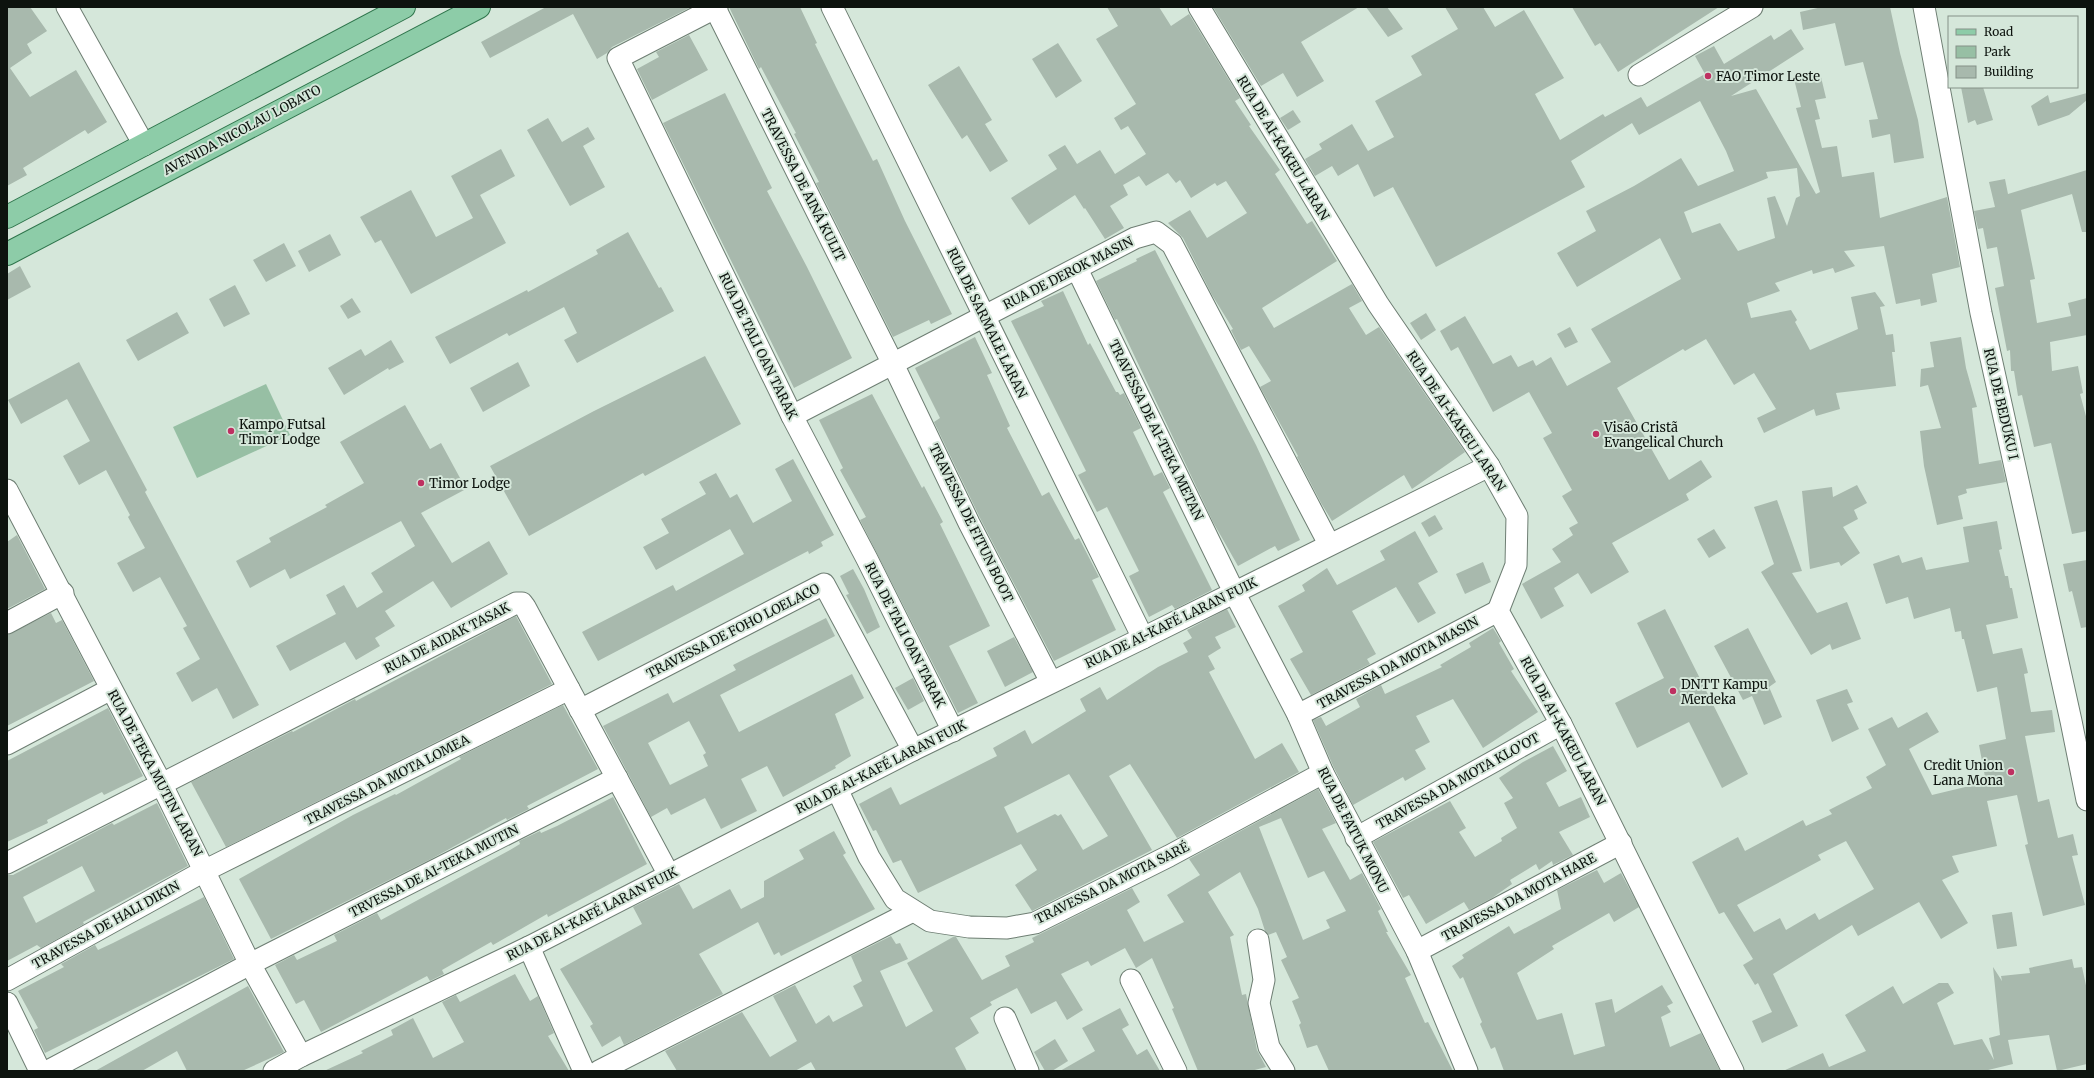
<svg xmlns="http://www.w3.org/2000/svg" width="2094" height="1078" viewBox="0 0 2094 1078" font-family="Merriweather,serif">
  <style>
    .green { fill: #97bfa4 }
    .building { fill: #a8b9ad; fill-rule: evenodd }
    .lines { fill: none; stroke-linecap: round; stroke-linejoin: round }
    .minor-casing { stroke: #6e7e73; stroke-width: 23 }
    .major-casing { stroke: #2f754c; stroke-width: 24 }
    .minor { stroke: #fff; stroke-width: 21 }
    .major { stroke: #8dcca8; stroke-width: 22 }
    .poi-dot { fill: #be3061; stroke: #d5e7da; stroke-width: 1.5 }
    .labels { text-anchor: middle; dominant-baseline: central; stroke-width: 4; stroke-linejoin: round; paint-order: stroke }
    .poi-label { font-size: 13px; fill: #0d130e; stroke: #d5e7da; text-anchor: start }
    .street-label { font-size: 13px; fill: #0d130e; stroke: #d5e7da }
  </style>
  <rect width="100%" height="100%" fill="#d5e7da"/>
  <polygon class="green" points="266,384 290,435 197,478 173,427"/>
  <g class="building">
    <polygon points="7,7 30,7 47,31 27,44 32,53 10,68 30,97 76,70 107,122 88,134 85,130 23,168 27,175 7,186"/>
    <polygon points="546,7 691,7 612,47 607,53 597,59 573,14 490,58 481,42"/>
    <polygon points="729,7 800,7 817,43 815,44 836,87 873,161 877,159 905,221 952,314 931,324 929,320 893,337 816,183 819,182 794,134 796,133 761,67 759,69"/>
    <polygon points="1107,7 1159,7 1171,26 1189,14 1240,98 1235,101 1251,125 1249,126 1280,170 1275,174 1307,224 1312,221 1337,261 1262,308 1274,328 1352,284 1362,301 1349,308 1366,335 1379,327 1465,452 1412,489 1404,475 1332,521 1321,503 1297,457 1298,456 1260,387 1271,381 1249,346 1241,350 1231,330 1233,329 1212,295 1183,238 1168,223 1190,210 1207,238 1247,213 1226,181 1217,186 1215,183 1191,198 1180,180 1176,183 1168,173 1146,186 1139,176 1123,185 1128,195 1110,206 1124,228 1105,239 1085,208 1084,209 1075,195 1029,225 1011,198 1057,169 1048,155 1065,145 1077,164 1100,150 1115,174 1146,154 1128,126 1121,130 1114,118 1136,104 1096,39 1118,26"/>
    <polygon points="1213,7 1359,7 1301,42 1324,81 1297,97 1283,73 1261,86"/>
    <polygon points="1366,7 1387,7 1403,29 1388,37"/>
    <path d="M1445,7H1483L1495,27L1524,10L1564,78L1535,94L1560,140L1603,114L1605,117L1641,97L1647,107L1705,74L1695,56L1714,46L1724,64L1771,35L1774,40L1791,29L1804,49L1731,96L1756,89L1816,194L1820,192L1796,108L1801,107L1794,79L1820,73L1826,98L1815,100L1820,119L1815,120L1822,148L1837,146L1842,177L1874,172L1880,218L1947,197L1960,267L1932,274L1937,302L1921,306L1920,299L1896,304L1884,246L1844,251L1855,266L1835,273L1833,268L1813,274L1812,270L1775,283L1780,291L1747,303L1751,318L1791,310L1797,320L1795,322L1810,350L1858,329L1851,297L1875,292L1885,306L1880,307L1886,335L1893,334L1895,352H1892L1896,386L1836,393L1840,409L1816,416L1814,409L1764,433L1757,418L1776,409L1754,373L1734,385L1706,339L1685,351L1683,349L1617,388L1669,480L1701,460L1712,477L1686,494L1689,500L1612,543L1629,572L1591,594L1578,573L1554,588L1564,606L1541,619L1522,584L1561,562L1552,549L1573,535L1569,528L1578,523L1562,496L1572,490L1543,438L1552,433L1529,392L1493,412L1458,347L1451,351L1440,331L1465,316L1493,364L1511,355L1518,367L1533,360L1536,366L1551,357L1567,386L1611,362L1591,329L1681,279L1660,238L1577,287L1557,253L1596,231L1586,211L1634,186L1681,158L1698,186L1734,171L1726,151L1700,101L1639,135L1632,123L1571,161L1585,187L1436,267L1393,187L1374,197L1358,164L1338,176L1332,166L1315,176L1305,159L1322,149L1319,144L1352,124L1368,151L1394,137L1375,101L1422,75L1411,56L1458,29ZM1797,168L1800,196L1796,198L1787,226L1775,196L1767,198L1775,238L1738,251L1720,223L1692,233L1684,212L1768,178L1766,172Z"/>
    <polygon points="1572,7 1719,7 1618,72 1600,43 1595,46"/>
    <polygon points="1822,7 1890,7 1900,53 1918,120 1924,158 1894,163 1890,134 1872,138 1869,120 1878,119 1863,62 1845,66 1835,23 1803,30 1800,12"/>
    <polygon points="689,35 708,70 652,100 637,69 659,57 656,52"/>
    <polygon points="1058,43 1082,81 1056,98 1032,59"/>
    <polygon points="959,66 992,120 985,124 1008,161 990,172 967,135 962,139 928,85"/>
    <polygon points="1961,87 1983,87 1993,120 1977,125 1975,120 1968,123"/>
    <polygon points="725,93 772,188 767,191 807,267 852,358 794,388 663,123"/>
    <polygon points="2087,93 2087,100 2069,115 2038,126 2031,106 2048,95 2050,103"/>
    <polygon points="1293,110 1301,122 1288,130 1280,118"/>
    <polygon points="548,118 562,142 588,127 595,139 583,146 605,187 570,206 527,130"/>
    <polygon points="501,149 515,176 480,195 506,243 411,294 381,240 375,243 360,217 411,190 436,237 473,218 451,176"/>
    <polygon points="2087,170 2087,232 2082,232 2072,194 2021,210 2035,279 2030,280 2037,323 2071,316 2068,303 2087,298 2087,335 2050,342 2052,371 2078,366 2083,393 2080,394 2087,420 2087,531 2072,534 2051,443 2034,447 2022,395 2018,396 2014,371 2011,371 2010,350 2007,351 1995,288 2004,286 1997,247 1987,249 1983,228 1978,229 1974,211 1995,207 1989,182 2005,179 2008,194"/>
    <polygon points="628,232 659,288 661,287 674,311 577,363 564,340 577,333 564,307 509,336 507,333 450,364 435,337 527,290 528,292 598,254 596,250"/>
    <polygon points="330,234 341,255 309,272 298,251"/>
    <polygon points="284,243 296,266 266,282 253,260"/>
    <polygon points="1155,250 1256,445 1300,540 1278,551 1275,546 1238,566 1213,522 1117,319 1115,320 1096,281 1137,261 1136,259"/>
    <polygon points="20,266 31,287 7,300 7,274"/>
    <polygon points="235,285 250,314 224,327 209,299"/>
    <polygon points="1063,291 1088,345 1090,343 1116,392 1118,392 1120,395 1124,393 1141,428 1133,432 1154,476 1162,472 1170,488 1163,492 1212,590 1175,609 1172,605 1149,617 1129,576 1139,571 1107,507 1097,512 1078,475 1086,471 1011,321 1044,306 1041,301"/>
    <polygon points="352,298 361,312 348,319 340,306"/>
    <polygon points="177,312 189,333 138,361 126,340"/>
    <polygon points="1426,313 1436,330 1421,340 1410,323"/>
    <polygon points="1570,327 1578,342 1565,348 1557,334"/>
    <polygon points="975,337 992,373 987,375 1010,426 1007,428 1042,496 1049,492 1075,540 1079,538 1099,577 1092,580 1116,630 1054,661 981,520 934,422 940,418 915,368"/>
    <polygon points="1961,337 1966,368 1977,407 1972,408 1979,464 2001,460 2006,482 1966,489 1967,493 1958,496 1963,519 1937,525 1924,466 1920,431 1941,428 1928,385 1920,387 1921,369 1934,367 1930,342"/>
    <polygon points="391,340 404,362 389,370 388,368 344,395 328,368 361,349 365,356"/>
    <polygon points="705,356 741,424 645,476 643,473 529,536 490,466 594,411"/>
    <polygon points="79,362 147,490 145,492 259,705 233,719 217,688 192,702 176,673 200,659 183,628 187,626 160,577 133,592 117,563 145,548 128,517 130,515 106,470 79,485 63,456 90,441 67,399 21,424 8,400"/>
    <polygon points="518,362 530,386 483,412 470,388"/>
    <polygon points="872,394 922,488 924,486 943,522 940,524 990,626 949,646 978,703 958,713 860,520 866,517 840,470 843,468 819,420"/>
    <polygon points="405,405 430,449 441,443 466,489 421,513 452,563 489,541 508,574 451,608 433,581 385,611 395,626 375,638 380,646 356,660 345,642 290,671 276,646 336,614 326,595 344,585 357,608 383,592 371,573 415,546 401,521 290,579 285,569 250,588 236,561 271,542 269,538 327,507 325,505 364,483 340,442"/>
    <polygon points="793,459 834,535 821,542 823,546 809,554 808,551 598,661 582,632 673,585 676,591 744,554 730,529 656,570 643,547 669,533 661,519 706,494 699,482 716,473 730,498 737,494 753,523 792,501 775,469"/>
    <polygon points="1857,485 1867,503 1854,510 1858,519 1843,527 1860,553 1841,566 1839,562 1810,569 1802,491 1832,487 1833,497"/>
    <polygon points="1777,500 1802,571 1792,573 1817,613 1847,602 1861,639 1832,650 1830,644 1811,655 1761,572 1774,564 1754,507"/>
    <polygon points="1435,515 1443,529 1429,537 1421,523"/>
    <path d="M1997,521L2002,549L1999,550L2005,576H2008L2010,588H2012L2018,618L1986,625L1993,654L2022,648L2028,673L2024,674L2031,712L2052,710L2055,732L2025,736L2038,802L2049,799L2058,838L2073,834L2078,855L2072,856L2085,905L2043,916L2025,845L2028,844L2017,795L1987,801L1997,846L1952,856L1959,872L1942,880L1968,923L1941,939L1919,902L1858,936L1852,925L1773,974L1798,1026L1762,1043L1752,1021L1772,1012L1758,983L1755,985L1743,965L1753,959L1724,912L1719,914L1692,862L1738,837L1745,851L1803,820L1806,826L1832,814L1829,810L1872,788L1866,777L1886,765L1868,729L1892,717L1898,728L1927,712L1939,732L1909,749L1932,795L1986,782L1979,745L2006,739L1997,687L1977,692L1964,639H1962L1961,631L1955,632L1950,608L1914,619L1908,597L1886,604L1873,564L1899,555L1902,563L1922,557L1926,570L1969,562L1963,527ZM1846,841L1874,889L1819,920L1815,913L1786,930L1780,918L1754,932L1737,905L1821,860L1818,855Z"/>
    <polygon points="1714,529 1726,548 1709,558 1697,539"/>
    <polygon points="1415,531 1438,572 1418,583 1436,613 1418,623 1396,587 1352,611 1376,654 1367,659 1370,664 1311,695 1290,659 1303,652 1278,606 1305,591 1302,585 1327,568 1337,585 1385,560 1380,551"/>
    <polygon points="17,535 45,589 7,609 7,542"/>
    <polygon points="2087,560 2087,627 2081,628 2072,591 2069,592 2063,564"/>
    <polygon points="1483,562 1491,582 1465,594 1456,574"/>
    <polygon points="853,569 864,589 880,627 867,634 846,595 849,594 840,576"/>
    <path d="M1227,609L1236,627L1215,637L1221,648L1208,656L1215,669L1209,672L1255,759L1282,743L1299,772L1177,838L1130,764L1109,776L1152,850L1032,911L1015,885L1037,870L1021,844L918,893L901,860L893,863L876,830L873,831L859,804L891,787L900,805L997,756L993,748L1025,730L1032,744L1086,711L1080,699L1100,687L1107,700L1158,667L1188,652L1183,643L1192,638L1187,630ZM1069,774L1108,836L1083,850L1061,814L1058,816L1055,814L1017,833L1004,807Z"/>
    <polygon points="1665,609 1748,774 1722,788 1689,722 1637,748 1615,703 1664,678 1637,623"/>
    <polygon points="51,613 56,623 62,620 94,681 7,726 7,635"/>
    <polygon points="516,616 552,684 226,847 191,782 292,731 293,732 355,699 356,701"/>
    <path d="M826,618L835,636L720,695L739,732L852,674L864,698L835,714L851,756L835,766L836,768L783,797L767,766L741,779L757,811L721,829L705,798L671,815L667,808L651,817L603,726L668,693L673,703L736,670L733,665ZM689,721L706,753L703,755L708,766L670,785L648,743Z"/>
    <polygon points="1493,628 1501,641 1499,643 1514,669 1511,671 1538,712 1483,748 1453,699 1416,716 1430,742 1415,750 1426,769 1405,781 1403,777 1353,805 1334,768 1313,720 1321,717 1326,726 1360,707 1356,699 1381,685 1385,694 1442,667 1440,665 1471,647 1469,643"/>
    <polygon points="1748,628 1776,682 1769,687 1782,717 1764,725 1752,696 1743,700 1714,646"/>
    <polygon points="1014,637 1033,672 1005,687 987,651"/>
    <polygon points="913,678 924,701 908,710 895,688"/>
    <polygon points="1847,689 1853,702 1847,704 1859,729 1832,742 1816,700"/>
    <polygon points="563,705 598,769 527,806 529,809 507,820 506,818 431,859 271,939 239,879 353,815 395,794 396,795 461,759 459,757"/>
    <polygon points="108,708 143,776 104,795 102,792 47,820 48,823 7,842 7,761"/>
    <polygon points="1553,746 1567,771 1546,783 1559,807 1581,797 1590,817 1559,832 1573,855 1553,865 1552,861 1539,870 1536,864 1510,880 1512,884 1492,898 1469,910 1464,902 1426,924 1409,895 1403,898 1373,842 1450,801 1466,828 1459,832 1475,857 1502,841 1501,838 1517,828 1504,803 1513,798 1499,778 1523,762"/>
    <path d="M1318,789L1336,823L1322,829L1350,880L1362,873L1381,909L1378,911L1388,932H1386L1411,975L1405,978L1425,1023L1428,1022L1453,1071H1329L1317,1045L1307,1048L1299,1025L1301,1023L1292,1001L1299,998L1281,960L1287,957L1276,932L1268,935L1265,931L1258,909L1240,872L1208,892L1234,935L1230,937L1242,995L1246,994L1257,1050L1266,1067L1251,1071H1198L1172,1009L1174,1008L1152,958L1136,968L1125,948L1091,966L1088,961L1061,974L1083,1010L1067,1020L1056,1001L1031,1014L1017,988L990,1002L992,1005L970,1018L979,1033L955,1048L967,1071H816L811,1062L795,1071H677L665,1051L742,1012L770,1057L797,1041L773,996L795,985L816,1024L829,1015L833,1022L863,1006L853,986L862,981L851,956L891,936L896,944L900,943L908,959L880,971L906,1027L933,1011L907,963L953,937H956L982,980L1010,966L1005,956L1034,942L1032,938L1132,888L1140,902L1127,910L1144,942L1184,922L1167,895L1200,875L1189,859ZM1281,818L1308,878L1324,871L1346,911L1326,920L1330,928L1303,940L1259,827Z"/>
    <polygon points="613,797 647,864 548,917 547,914 493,945 491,942 442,970 444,974 430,981 427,976 321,1032 304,1000 296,1004 275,965 294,955 297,960 337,941 334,935 377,913 381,920 510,850 520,844 519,841 540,831 541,833 557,826"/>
    <path d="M157,803L188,866L83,922L84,924L41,948L37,945L7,961V875H13L112,823L114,825ZM82,866L95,891L36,923L23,897Z"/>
    <polygon points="834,831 846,853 843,855 875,909 781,956 779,952 774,955 758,922 699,954 723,994 624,1045 620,1036 602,1047 590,1026 593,1024 560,969 642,924 633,907 679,884 693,909 730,889 741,909 764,897 764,881 804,859 799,850"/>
    <polygon points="1597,870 1604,883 1621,873 1639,907 1614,922 1609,913 1552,946 1554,949 1517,973 1537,1020 1562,1013 1574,1055 1605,1046 1595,1003 1612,999 1615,1013 1662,985 1673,1003 1667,1006 1671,1012 1661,1017 1670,1047 1701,1033 1720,1071 1504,1071 1495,1047 1491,1049 1480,1024 1482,1022 1463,977 1460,979 1452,966 1464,958 1462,955 1509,926 1514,934 1561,909 1557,890"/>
    <polygon points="204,897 234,959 45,1053 34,1030 38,1028 18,991 64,967 61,964 95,945 98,950 113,943"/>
    <polygon points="2012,912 2017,946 1997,949 1992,915"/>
    <polygon points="2072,959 2074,968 2082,967 2087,990 2087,1064 2057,1071 2049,1035 2008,1040 2013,1064 1984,1071 1783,1071 1823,1053 1829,1067 1866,1051 1845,1015 1893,986 1903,1004 1939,983 1948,983 1954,993 1937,1003 1954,1045 1982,1039 1994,1060 1989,1038 2000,1035 1993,967 2002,981 2001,976 2030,973 2029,968"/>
    <polygon points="515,974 530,1001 538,996 554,1033 548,1036 569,1071 324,1071 363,1053 361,1051 393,1035 391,1030 413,1018 433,1058 464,1042 442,1002 456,995 460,1002"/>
    <polygon points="248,986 284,1052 242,1071 187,1071 177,1051 142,1071 95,1071"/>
    <polygon points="1120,1008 1129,1025 1122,1029 1137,1055 1147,1049 1160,1071 1060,1071 1095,1051 1082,1028"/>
    <polygon points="1055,1039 1068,1061 1052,1071 1045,1071 1034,1052"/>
  </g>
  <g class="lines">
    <g class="minor-casing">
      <g id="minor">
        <polyline points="67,7 144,145"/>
        <polyline points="717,7 618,58 792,416 867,559 953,731"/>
        <polyline points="832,7 1143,638"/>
        <polyline points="1199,7 1378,304 1489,466 1517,516 1516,565 1498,611 1561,724 1733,1071"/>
        <polyline points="1924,7 1981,313 2071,721 2087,800"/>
        <polyline points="715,8 892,362 969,523 1051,682"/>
        <polyline points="1639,75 1752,7"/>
        <polyline points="1077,269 1234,592 1298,715 1323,773 1417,951 1467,1071"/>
        <polyline points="792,416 1135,238 1156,232 1172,244 1329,544"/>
        <polyline points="7,490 161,783 250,964 301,1056"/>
        <polyline points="7,623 63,593"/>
        <polyline points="580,710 824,584 913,750"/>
        <polyline points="1298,715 1498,611"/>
        <polyline points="7,744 111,689"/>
        <polyline points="837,789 869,857 895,899 930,921 969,927 1007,928 1035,923 1169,856 1323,773"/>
        <polyline points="1356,838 1561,724"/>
        <polyline points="7,863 516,603 522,603 525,607 669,875"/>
        <polyline points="1258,940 1264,980 1259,1003 1269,1047 1284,1071"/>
        <polyline points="529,947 583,1069 585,1071"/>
        <polyline points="1417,951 1621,843"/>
        <polyline points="7,980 206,870 569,689"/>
        <polyline points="1131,980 1176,1071"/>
        <polyline points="7,1003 40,1071"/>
        <polyline points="1005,1018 1028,1071"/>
        <polyline points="48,1071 250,964 617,778"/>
        <polyline points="274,1071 301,1056 529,947 913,750 1143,638 1489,466"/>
        <polyline points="599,1071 913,911"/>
      </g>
    </g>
    <g class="major-casing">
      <g id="major">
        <polyline points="7,217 404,7"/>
        <polyline points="7,254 479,7"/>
      </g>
    </g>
    <use href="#minor" class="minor"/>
    <use href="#major" class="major"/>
  </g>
  <g class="poi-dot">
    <circle cx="1708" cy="76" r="4"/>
    <circle cx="231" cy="431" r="4"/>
    <circle cx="1596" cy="434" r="4"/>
    <circle cx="421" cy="483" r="4"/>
    <circle cx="1673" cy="691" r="4"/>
    <circle cx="2011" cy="772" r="4"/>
  </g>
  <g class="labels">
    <g class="poi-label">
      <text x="1716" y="76">FAO Timor Leste</text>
      <text x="239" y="424">Kampo Futsal<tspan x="239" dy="15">Timor Lodge</tspan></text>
      <text x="1604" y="427">Visão Cristã<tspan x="1604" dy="15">Evangelical Church</tspan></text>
      <text x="429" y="483">Timor Lodge</text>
      <text x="1681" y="684">DNTT Kampu<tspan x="1681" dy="15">Merdeka</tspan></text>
      <text x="2003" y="765" text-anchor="end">Credit Union<tspan x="2003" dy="15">Lana Mona</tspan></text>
    </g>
    <g class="street-label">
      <text transform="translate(242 130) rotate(-28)">AVENIDA NICOLAU LOBATO</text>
      <text transform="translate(1283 148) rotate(59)">RUA DE AI-KAKEU LARAN</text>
      <text transform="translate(803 185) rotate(63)">TRAVESSA DE AINÁ KULIT</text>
      <text transform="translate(1068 273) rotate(-27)">RUA DE DEROK MASIN</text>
      <text transform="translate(987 323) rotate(64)">RUA DE SARMALE LARAN</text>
      <text transform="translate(758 346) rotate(64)">RUA DE TALI OAN TARAK</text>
      <text transform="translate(2001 404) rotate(77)">RUA DE BEDUKU I</text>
      <text transform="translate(1456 421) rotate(56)">RUA DE AI-KAKEU LARAN</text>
      <text transform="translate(1156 430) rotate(64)">TRAVESSA DE AI-TEKA METAN</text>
      <text transform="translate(971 523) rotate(64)">TRAVESSA DE FITUN BOOT</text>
      <text transform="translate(1171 623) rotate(-26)">RUA DE AI-KAFÉ LARAN FUIK</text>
      <text transform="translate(733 631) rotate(-27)">TRAVESSA DE FOHO LOELACO</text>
      <text transform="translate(905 635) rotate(63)">RUA DE TALI OAN TARAK</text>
      <text transform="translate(447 638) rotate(-27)">RUA DE AIDAK TASAK</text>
      <text transform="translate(1398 663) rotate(-28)">TRAVESSA DA MOTA MASIN</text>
      <text transform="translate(1563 731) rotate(62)">RUA DE AI-KAKEU LARAN</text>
      <text transform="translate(881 767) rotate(-27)">RUA DE AI-KAFÉ LARAN FUIK</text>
      <text transform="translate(155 773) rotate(62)">RUA DE TEKA MUTIN LARAN</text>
      <text transform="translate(387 780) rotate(-27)">TRAVESSA DA MOTA LOMEA</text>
      <text transform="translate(1458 781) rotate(-29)">TRAVESSA DA MOTA KLO’OT</text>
      <text transform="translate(1353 830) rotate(63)">RUA DE FATUK MONU</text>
      <text transform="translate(434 871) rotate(-27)">TRVESSA DE AI-TEKA MUTIN</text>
      <text transform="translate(1112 883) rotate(-26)">TRAVESSA DA MOTA SARÉ</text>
      <text transform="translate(1519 897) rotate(-28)">TRAVESSA DA MOTA HARE</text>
      <text transform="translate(592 914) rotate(-27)">RUA DE AI-KAFÉ LARAN FUIK</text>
      <text transform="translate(106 925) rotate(-29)">TRAVESSA DE HALI DIKIN</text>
    </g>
  </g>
  <rect width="2094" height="1078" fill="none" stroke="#0d130e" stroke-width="16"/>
  <rect x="1948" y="16" width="130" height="72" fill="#d5e7da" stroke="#859288"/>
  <rect x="1956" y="29" width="20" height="6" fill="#8dcca8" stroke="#859288"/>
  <text x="1984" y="36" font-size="12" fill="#0d130e">Road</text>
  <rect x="1956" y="46" width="20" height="12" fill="#97bfa4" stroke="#859288"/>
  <text x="1984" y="56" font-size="12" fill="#0d130e">Park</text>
  <rect x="1956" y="66" width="20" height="12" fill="#a8b9ad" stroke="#859288"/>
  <text x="1984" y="76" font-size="12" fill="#0d130e">Building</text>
</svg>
